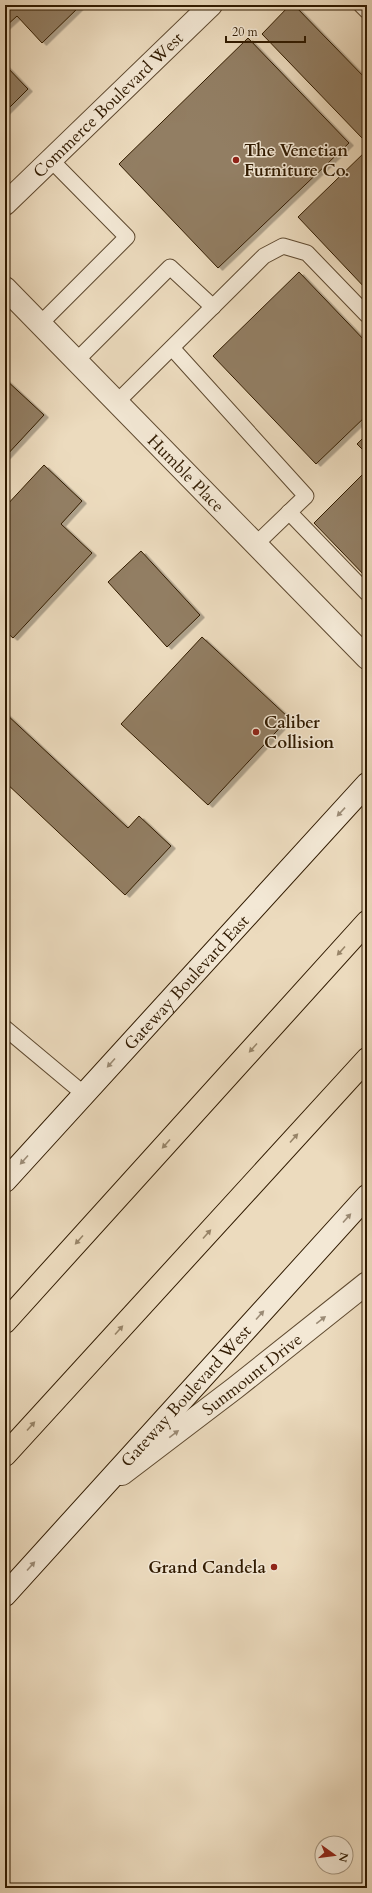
<svg xmlns="http://www.w3.org/2000/svg" width="372" height="1893" viewBox="0 0 372 1893" font-family="Cardo,serif">
  <style>
    .building { fill: #927e63; stroke: #301a00; filter: url(#shadow) }
    .lines { fill: none; stroke-linecap: round; stroke-linejoin: round }
    .service-casing { stroke: #5f4a30; stroke-width: 17 }
    .minor-casing { stroke: #5f4a30; stroke-width: 24 }
    .secondary-casing { stroke: #301a00; stroke-width: 24 }
    .motorway-casing { stroke: #301a00; stroke-width: 24 }
    .service { stroke: #f3e8d5; stroke-width: 15 }
    .minor { stroke: #f3e8d5; stroke-width: 22 }
    .secondary { stroke: #f3e8d5; stroke-width: 22 }
    .motorway { stroke: #ecdbbe; stroke-width: 22 }
    .oneway { fill: #9b8b75 }
    .oneway2 { fill: #978468 }
    .poi-dot { fill: #8f2418; stroke: #f3e8d5; stroke-width: 1.5 }
    .labels { text-anchor: middle; dominant-baseline: central; stroke-width: 3; stroke-linejoin: round; paint-order: stroke }
    .street-label { font-size: 17px; fill: #301a00; stroke: #f3e8d5 }
    .poi-label { font-size: 17px; font-weight: bold; fill: #301a00; stroke: #f3e8d5; text-anchor: start }
  </style>
  <defs>
    <filter id="shadow"><feDropShadow dx="4.5" dy="2.5" stdDeviation="0" flood-color="#0004"/></filter>
  </defs>
  <rect width="100%" height="100%" fill="#ecdbbe"/>
  <filter id="stains"><feTurbulence type="fractalNoise" baseFrequency=".005" numOctaves="4"/><feColorMatrix values="0 0 0 0 .2 0 0 0 0 .09 0 0 0 0 .02 0 0 0 .5 -.17"/></filter>
  <radialGradient id="worn" r=".72"><stop offset=".6" stop-color="#630" stop-opacity="0"/><stop offset="1" stop-color="#630" stop-opacity=".3"/></radialGradient>
  <g class="building">
    <polygon points="5,5 81,5 42,43 17,16 5,27"/>
    <polygon points="290,5 294,5 367,80 367,132 362,138 262,34"/>
    <polygon points="248,38 349,143 218,268 119,164"/>
    <polygon points="5,65 28,89 5,112"/>
    <polygon points="367,150 367,290 298,217"/>
    <polygon points="299,272 367,343 367,415 316,464 213,356"/>
    <polygon points="5,379 44,415 5,457"/>
    <polygon points="367,434 367,454 357,444"/>
    <polygon points="44,465 82,501 61,524 92,553 13,638 5,631 5,507"/>
    <polygon points="367,470 367,578 314,523"/>
    <polygon points="141,551 200,615 167,647 108,582"/>
    <polygon points="202,637 289,718 208,805 121,724"/>
    <polygon points="5,713 128,828 139,816 171,846 125,895 5,782"/>
  </g>
  <g class="lines">
    <g class="service-casing">
      <g id="service">
        <polyline points="361,5 367,11"/>
        <polyline points="40,324 127,237 51,160"/>
        <polyline points="172,348 306,496 256,544"/>
        <polyline points="76,361 170,267 213,307"/>
        <polyline points="117,402 264,256 283,246 307,253 367,315"/>
        <polyline points="289,512 367,593"/>
        <polyline points="5,1028 84,1094"/>
      </g>
    </g>
    <g class="minor-casing">
      <g id="minor">
        <path id="s1" d="M5,204L211,5"/>
        <path id="s2" d="M5,288L367,658"/>
        <path id="s3" d="M122,1474L235,1388L367,1283"/>
      </g>
    </g>
    <g class="secondary-casing">
      <g id="secondary">
        <path id="s4" d="M5,1181L367,784"/>
        <path id="s5" d="M5,1595L367,1196"/>
      </g>
    </g>
    <g class="motorway-casing">
      <g id="motorway">
        <polyline points="5,1322 367,922"/>
        <polyline points="5,1455 367,1059"/>
      </g>
    </g>
    <use href="#service" class="service"/>
    <use href="#minor" class="minor"/>
    <use href="#secondary" class="secondary"/>
    <use href="#motorway" class="motorway"/>
  </g>
  <defs><path id="oneway-solid" d="M-6-.8H1V-3.2L6.5 0L1 3.2V.8H-6Z"/></defs>
  <g class="oneway">
    <use href="#oneway-solid" transform="translate(341 812) rotate(133)"/>
    <use href="#oneway-solid" transform="translate(111 1063) rotate(132)"/>
    <use href="#oneway-solid" transform="translate(24 1160) rotate(132)"/>
    <use href="#oneway-solid" transform="translate(347 1218) rotate(-48)"/>
    <use href="#oneway-solid" transform="translate(260 1315) rotate(-48)"/>
    <use href="#oneway-solid" transform="translate(321 1320) rotate(-38)"/>
    <use href="#oneway-solid" transform="translate(174 1434) rotate(-37)"/>
    <use href="#oneway-solid" transform="translate(31 1566) rotate(-48)"/>
  </g>
  <g class="oneway2">
    <use href="#oneway-solid" transform="translate(341 951) rotate(132)"/>
    <use href="#oneway-solid" transform="translate(253 1048) rotate(132)"/>
    <use href="#oneway-solid" transform="translate(294 1138) rotate(-48)"/>
    <use href="#oneway-solid" transform="translate(166 1144) rotate(132)"/>
    <use href="#oneway-solid" transform="translate(207 1234) rotate(-48)"/>
    <use href="#oneway-solid" transform="translate(79 1240) rotate(132)"/>
    <use href="#oneway-solid" transform="translate(119 1330) rotate(-48)"/>
    <use href="#oneway-solid" transform="translate(31 1426) rotate(-48)"/>
  </g>
  <g class="poi-dot">
    <circle cx="236" cy="160" r="4"/>
    <circle cx="256" cy="732" r="4"/>
    <circle cx="274" cy="1567" r="4"/>
  </g>
  <g class="labels">
    <g class="street-label">
      <text stroke="none"><textPath href="#s1" startOffset="143">Commerce Boulevard West</textPath></text>
      <text stroke="none"><textPath href="#s2" startOffset="259">Humble Place</textPath></text>
      <text stroke="none"><textPath href="#s4" startOffset="269">Gateway Boulevard East</textPath></text>
      <text stroke="none"><textPath href="#s3" startOffset="164">Sunmount Drive</textPath></text>
      <text stroke="none"><textPath href="#s5" startOffset="269">Gateway Boulevard West</textPath></text>
    </g>
    <g class="poi-label">
      <text x="244" y="150">The Venetian<tspan x="244" dy="20">Furniture Co.</tspan></text>
      <text x="264" y="722">Caliber<tspan x="264" dy="20">Collision</tspan></text>
      <text x="266" y="1567" text-anchor="end">Grand Candela</text>
    </g>
  </g>
  <rect width="372" height="1893" fill="none" stroke="#ecdbbe" stroke-width="20"/>
  <rect x="6" y="6" width="360" height="1881" fill="none" stroke="#301a00" stroke-width="2"/>
  <rect x="10" y="10" width="352" height="1873" fill="none" stroke="#301a00"/>
  <g transform="translate(334 1855) rotate(104)"><circle r="19" fill="#f3e8d5" stroke="#a59680"/>
  <path d="M0-3L7 15L0 10L-7 15Z" fill="#8f2418"/>
  <text y="-6" font-size="11" font-weight="bold" text-anchor="middle" fill="#301a00">N</text>
  </g>
  <path d="M226 36v6h79v-6" fill="none" stroke="#301a00" stroke-width="2"/>
  <text x="232" y="36" font-size="12" fill="#301a00" stroke="#f3e8d5" stroke-width="3" paint-order="stroke">20 m</text>
  <rect width="100%" height="100%" filter="url(#stains)"/>
  <rect width="100%" height="100%" fill="url(#worn)"/>
</svg>
